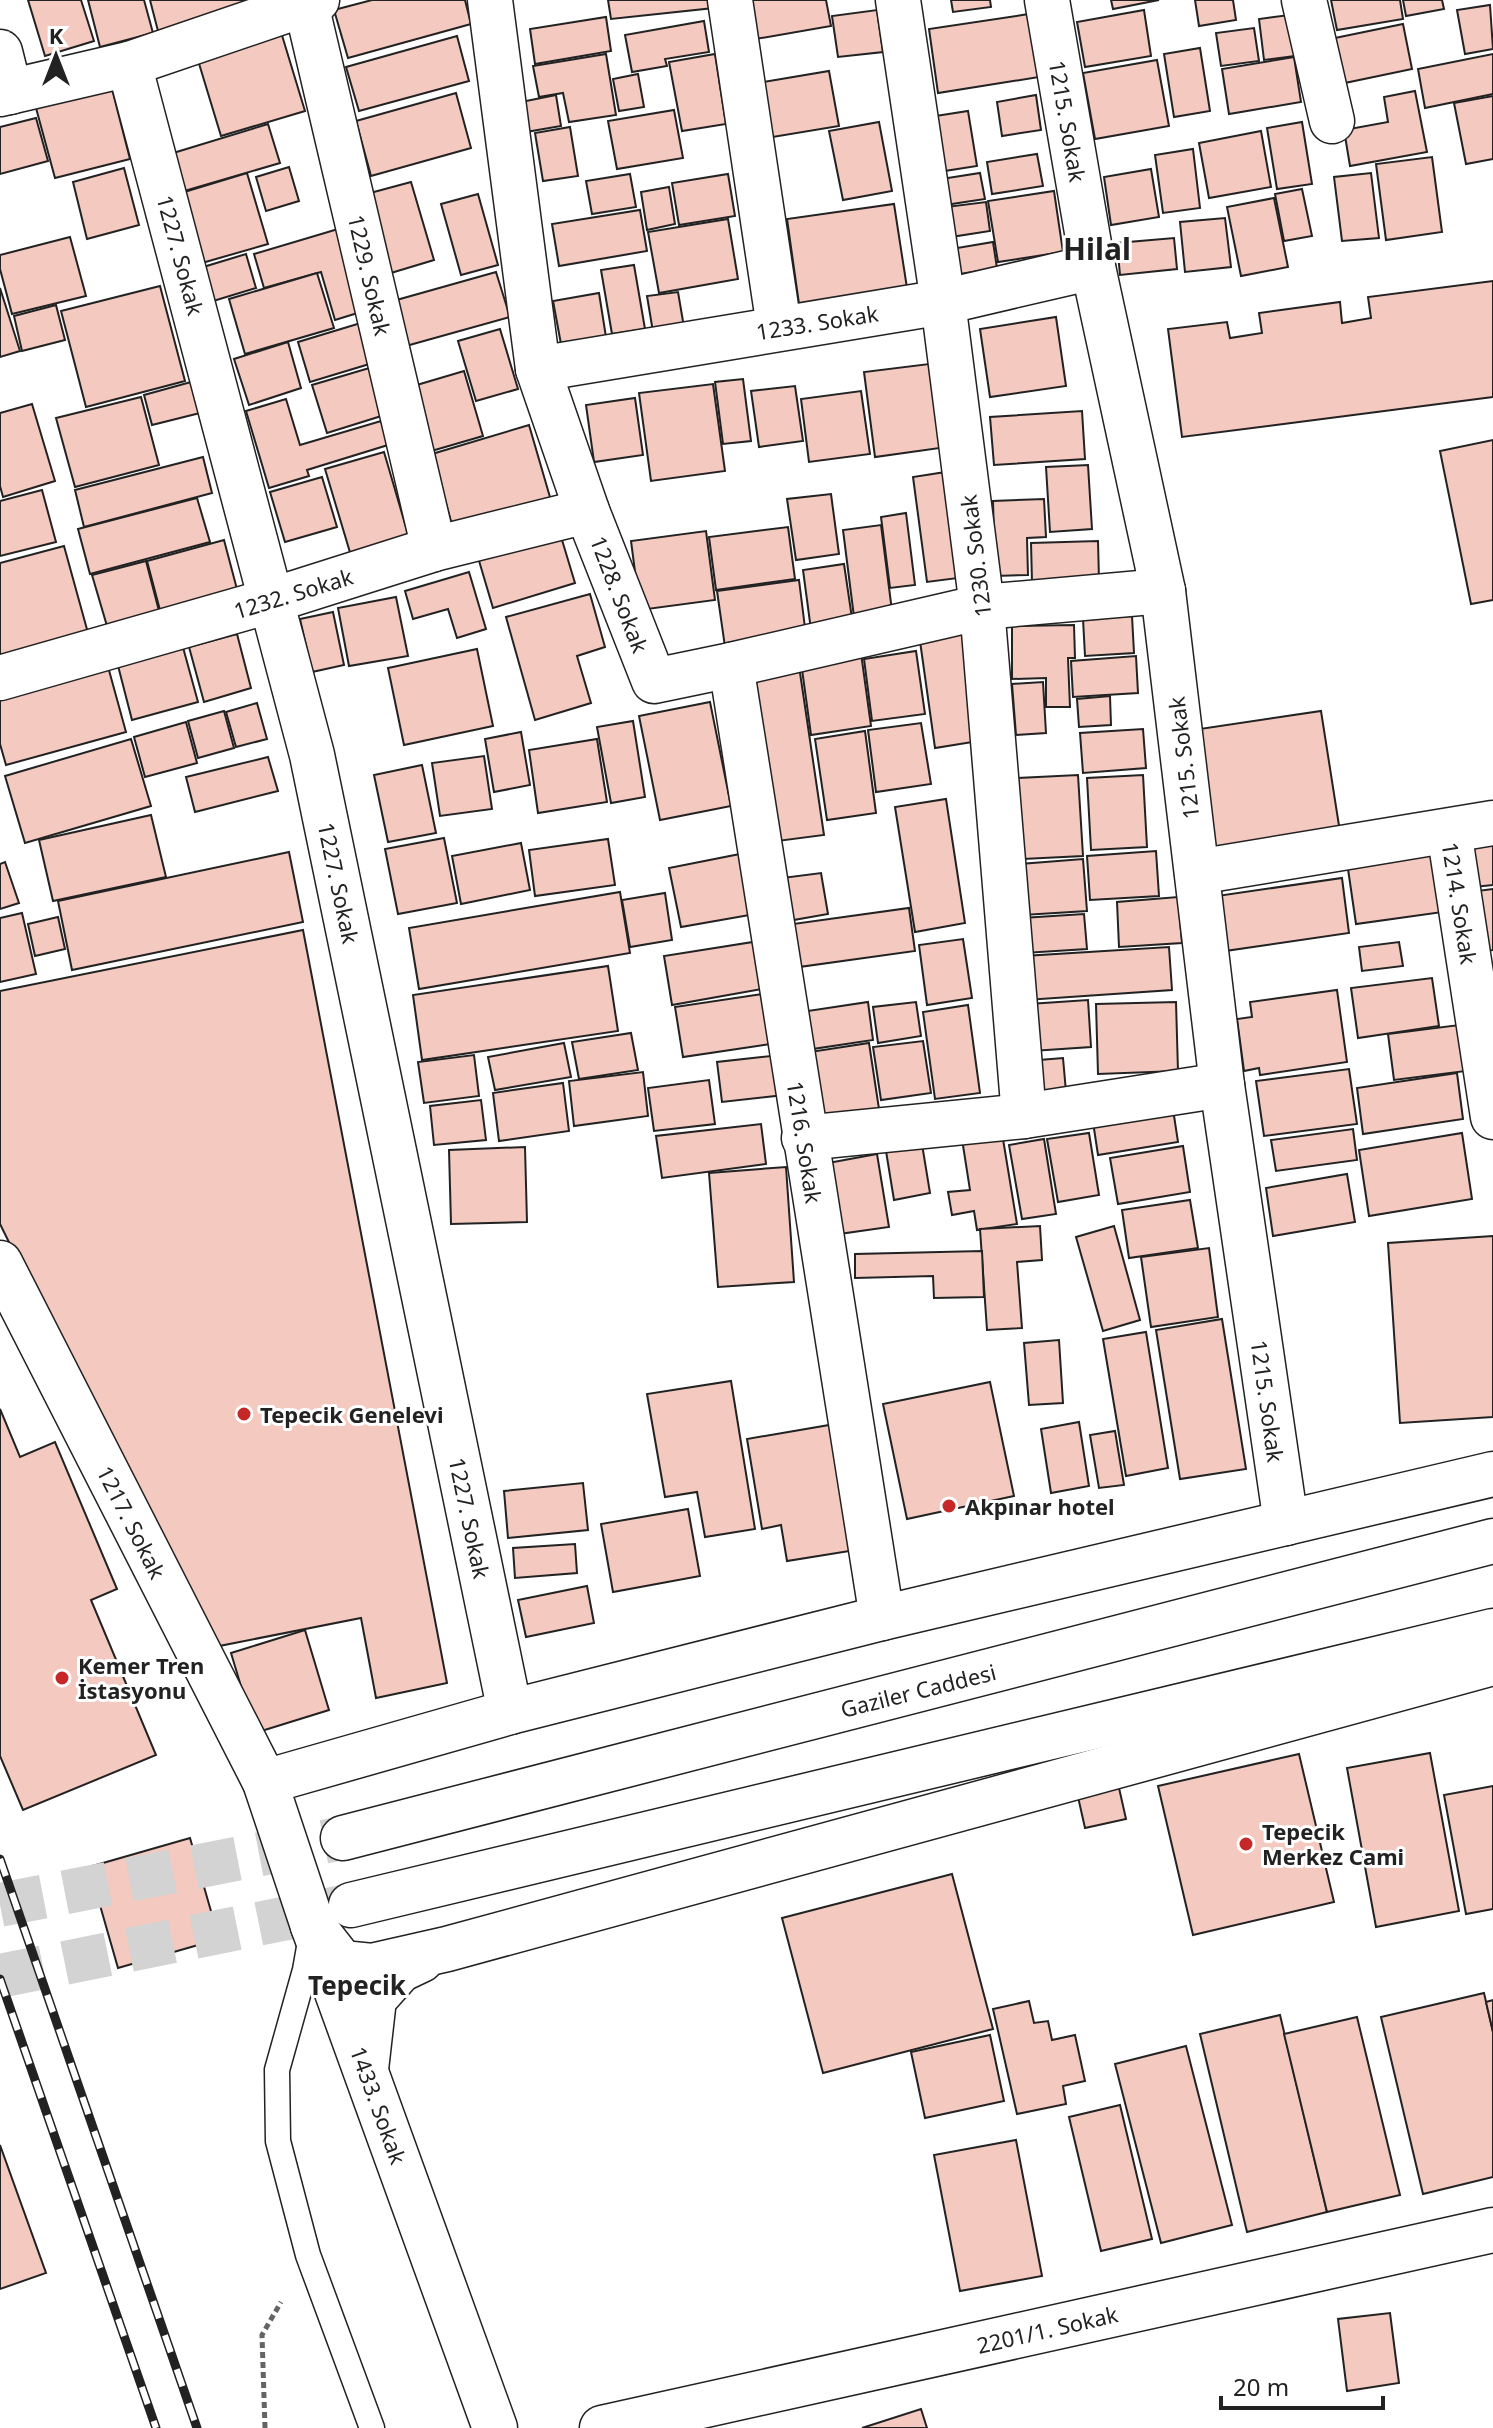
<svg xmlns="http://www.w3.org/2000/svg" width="1493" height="2428" viewBox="0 0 1493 2428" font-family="'Noto Sans',sans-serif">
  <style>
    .building { fill: #f3c9c0; stroke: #222; stroke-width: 2 }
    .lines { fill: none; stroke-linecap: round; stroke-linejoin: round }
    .primary-tunnel { stroke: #d3d3d3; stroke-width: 44; stroke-dasharray: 44 22; stroke-linecap: butt }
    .service-casing { stroke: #222; stroke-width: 27 }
    .minor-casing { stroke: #222; stroke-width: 47 }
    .tertiary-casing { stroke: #222; stroke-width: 47 }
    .primary-casing { stroke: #222; stroke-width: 47 }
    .path { stroke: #646464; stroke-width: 5; stroke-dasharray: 6 4; stroke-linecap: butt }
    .service { stroke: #fff; stroke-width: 24 }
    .minor { stroke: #fff; stroke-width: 44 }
    .tertiary { stroke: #fff; stroke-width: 44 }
    .primary { stroke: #fff; stroke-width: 44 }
    .rail-casing { stroke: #222; stroke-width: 9 }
    .rail { stroke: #fff; stroke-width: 6; stroke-dasharray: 18; stroke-linecap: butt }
    .poi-dot { fill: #c62828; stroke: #fff; stroke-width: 3 }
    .labels { text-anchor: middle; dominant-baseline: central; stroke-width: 6; stroke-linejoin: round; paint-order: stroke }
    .street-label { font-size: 22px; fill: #222; stroke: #fff }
    .poi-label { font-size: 22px; font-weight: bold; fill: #222; stroke: #fff; text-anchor: start }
    .quarter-label { font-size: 26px; font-weight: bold; fill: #222; stroke: #fff }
    .district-label { font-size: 30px; font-weight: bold; fill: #222; stroke: #fff }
  </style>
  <rect width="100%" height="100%" fill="#fff"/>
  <g class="building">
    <polygon points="28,0 81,0 94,41 45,56"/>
    <polygon points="88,0 144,0 153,33 100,47"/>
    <polygon points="150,0 269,0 158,31"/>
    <polygon points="372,0 465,0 471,24 348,58 334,10"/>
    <polygon points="608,0 723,0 723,7 611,19"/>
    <polygon points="737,0 826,0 831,26 744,41"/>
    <polygon points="951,0 990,0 991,7 953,12"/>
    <polygon points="1111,0 1159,0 1113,9"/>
    <polygon points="1195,0 1233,0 1236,20 1199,26"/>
    <polygon points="1331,0 1400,0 1403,19 1337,30"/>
    <polygon points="1403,0 1442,0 1444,9 1406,16"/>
    <polygon points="1490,5 1493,49 1465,54 1457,10"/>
    <polygon points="877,10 883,52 838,57 832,16"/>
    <polygon points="1144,10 1151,56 1085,67 1077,22"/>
    <polygon points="1029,14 1039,77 938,93 929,29"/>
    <polygon points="1289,15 1295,56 1264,60 1259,19"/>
    <polygon points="606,17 611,51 535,64 530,29"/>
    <polygon points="704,21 709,52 665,59 667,66 632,72 625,35"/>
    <polygon points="1403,24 1412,69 1340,84 1330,39"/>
    <polygon points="1254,28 1259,61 1221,66 1216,33"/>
    <polygon points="281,32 305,111 221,136 197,57"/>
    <polygon points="457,36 469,81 359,111 346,67"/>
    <polygon points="1200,48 1210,111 1174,117 1164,54"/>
    <polygon points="606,54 616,115 569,122 563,93 539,97 533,66"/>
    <polygon points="715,54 726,124 682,131 669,62"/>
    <polygon points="1493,54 1493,94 1425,108 1418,69"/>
    <polygon points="1294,57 1301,102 1229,114 1222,69"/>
    <polygon points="1157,60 1169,126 1095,139 1083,73"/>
    <polygon points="829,71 839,126 761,139 751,84"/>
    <polygon points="638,74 644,107 619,111 613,79"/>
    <polygon points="112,89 130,159 55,178 36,108"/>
    <polygon points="1415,91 1427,152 1350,166 1344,130 1388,122 1384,97"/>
    <polygon points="456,93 471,148 371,176 356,121"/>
    <polygon points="556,95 561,126 526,132 521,102"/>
    <polygon points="1036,95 1041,130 1002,136 997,102"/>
    <polygon points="1493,96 1493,159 1466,164 1454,103"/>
    <polygon points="674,110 683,158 617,169 608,121"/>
    <polygon points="968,111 977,166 938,172 929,117"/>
    <polygon points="36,118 48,161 0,174 0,127"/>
    <polygon points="879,122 892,191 843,200 829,131"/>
    <polygon points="1302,122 1312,184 1277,189 1267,128"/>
    <polygon points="268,124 280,163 181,192 170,154"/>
    <polygon points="570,127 578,176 543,181 535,133"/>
    <polygon points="1261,131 1271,187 1209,198 1199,143"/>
    <polygon points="1193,149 1200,208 1163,213 1155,155"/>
    <polygon points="1037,154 1043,186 992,194 987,162"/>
    <polygon points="1432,157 1442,232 1386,240 1376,164"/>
    <polygon points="289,167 299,201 266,211 256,177"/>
    <polygon points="124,168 139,225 87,239 73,182"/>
    <polygon points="1151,169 1159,217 1111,225 1104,177"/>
    <polygon points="247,173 268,244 202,263 181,193"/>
    <polygon points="980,173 985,199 945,205 941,179"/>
    <polygon points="1371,173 1379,238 1342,241 1334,177"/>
    <polygon points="630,174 636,207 592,214 586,181"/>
    <polygon points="728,174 735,216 679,225 672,183"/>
    <polygon points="411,182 434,260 381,276 359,196"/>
    <polygon points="669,187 675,224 647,230 641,192"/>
    <polygon points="1302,189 1312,236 1284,241 1275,194"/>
    <polygon points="1054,191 1063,252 998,262 988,201"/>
    <polygon points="478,194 498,265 461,275 441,204"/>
    <polygon points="1274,198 1288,267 1241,276 1227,207"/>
    <polygon points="986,202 990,231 951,237 946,207"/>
    <polygon points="894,204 907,288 799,304 787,219"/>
    <polygon points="640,210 647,251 559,266 552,224"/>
    <polygon points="1225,218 1231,267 1185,272 1180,222"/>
    <polygon points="728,219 738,279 659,293 648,232"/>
    <polygon points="338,229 364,311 335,320 321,272 264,288 254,254"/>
    <polygon points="70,237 86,296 12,314 0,269 0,255"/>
    <polygon points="1174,238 1177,269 1120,275 1117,243"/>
    <polygon points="993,242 997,268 960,274 957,248"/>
    <polygon points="246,254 256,288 210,302 200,268"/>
    <polygon points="634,265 645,329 612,334 601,270"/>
    <polygon points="496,272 510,317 406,346 393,301"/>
    <polygon points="317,273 334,328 245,354 229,299"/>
    <polygon points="1493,281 1493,397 1182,437 1168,329 1227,322 1230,338 1262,333 1259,313 1340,302 1342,323 1371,318 1368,297"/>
    <polygon points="160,286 185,381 86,407 61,311"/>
    <polygon points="0,288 20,351 0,357"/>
    <polygon points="678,292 685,333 654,338 647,296"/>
    <polygon points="599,293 606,337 561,344 553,301"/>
    <polygon points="56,305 65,340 22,351 14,316"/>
    <polygon points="1056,317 1066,386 990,397 980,329"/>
    <polygon points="364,322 376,362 310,382 298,342"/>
    <polygon points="500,329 518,389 476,401 458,341"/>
    <polygon points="288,342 301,388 249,405 234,359"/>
    <polygon points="929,364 940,448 875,457 864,372"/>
    <polygon points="376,366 391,413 327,433 312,385"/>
    <polygon points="464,371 483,436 428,452 410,387"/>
    <polygon points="743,379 751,441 723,444 715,382"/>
    <polygon points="191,382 200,413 152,425 144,395"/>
    <polygon points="713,384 725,471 651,481 639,393"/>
    <polygon points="795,386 803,441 759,447 751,391"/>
    <polygon points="861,391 870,454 809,462 801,399"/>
    <polygon points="141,397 159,465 75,487 56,418"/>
    <polygon points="635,398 643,455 594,462 586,405"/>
    <polygon points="286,399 300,445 381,421 388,445 307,470 309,476 269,488 246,411"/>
    <polygon points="32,404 55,481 3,497 0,486 0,413"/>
    <polygon points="1082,411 1085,459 994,465 990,417"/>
    <polygon points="529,425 552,504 454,532 432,454"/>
    <polygon points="1493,440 1493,600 1471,604 1440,451"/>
    <polygon points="384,452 410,541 352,559 325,469"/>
    <polygon points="203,457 212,493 84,527 75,490"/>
    <polygon points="1088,465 1092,529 1050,532 1046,467"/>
    <polygon points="952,471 966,577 927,582 913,477"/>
    <polygon points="322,477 337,527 285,542 270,492"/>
    <polygon points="42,490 56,542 0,556 0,501"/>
    <polygon points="831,494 839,554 796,560 787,499"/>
    <polygon points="197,498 210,542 90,574 78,529"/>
    <polygon points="1044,499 1046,537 1027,538 1028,575 995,576 993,501"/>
    <polygon points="906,513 915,585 890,588 881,517"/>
    <polygon points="881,525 892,611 854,617 843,530"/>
    <polygon points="788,527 795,579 716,590 709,537"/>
    <polygon points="559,530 575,583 493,608 477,554"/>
    <polygon points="706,531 715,600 640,610 631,541"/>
    <polygon points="224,540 238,593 161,614 147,561"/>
    <polygon points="1098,541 1099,580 1032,582 1031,543"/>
    <polygon points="64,546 88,633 0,657 0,563"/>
    <polygon points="146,561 159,611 107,626 92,575"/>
    <polygon points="844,564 853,625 811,630 803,570"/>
    <polygon points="469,572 486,629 457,638 448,609 413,619 405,591"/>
    <polygon points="799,580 806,636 725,647 717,591"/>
    <polygon points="590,594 605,647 577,656 591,703 535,720 506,617"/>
    <polygon points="396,597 408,656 349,666 338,608"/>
    <polygon points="333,612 344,665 312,672 300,619"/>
    <polygon points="1132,616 1134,653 1085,656 1083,619"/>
    <polygon points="1074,625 1075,658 1068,658 1070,707 1046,707 1046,678 1012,679 1012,626"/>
    <polygon points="969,627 985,740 935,748 919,634"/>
    <polygon points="237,634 251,688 204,702 189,647"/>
    <polygon points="181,640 198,702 132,720 116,658"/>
    <polygon points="477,649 493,726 404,745 388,668"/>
    <polygon points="916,651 925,714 872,721 864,659"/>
    <polygon points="861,653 871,726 811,735 801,662"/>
    <polygon points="1136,656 1138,693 1073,697 1071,661"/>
    <polygon points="107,663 126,732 6,765 0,744 0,692"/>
    <polygon points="799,666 824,835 770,842 745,674"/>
    <polygon points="1043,682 1046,733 1016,735 1012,684"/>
    <polygon points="1110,696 1111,725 1079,727 1077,699"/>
    <polygon points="710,702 731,806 660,820 639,716"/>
    <polygon points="257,703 267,739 236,747 226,712"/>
    <polygon points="224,711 234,748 198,758 188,721"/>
    <polygon points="1321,711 1340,832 1212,852 1193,730"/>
    <polygon points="633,721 645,797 611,803 597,727"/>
    <polygon points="186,722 197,763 145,777 134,737"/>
    <polygon points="921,723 931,784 876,792 868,730"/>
    <polygon points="1143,729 1146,768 1083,773 1080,733"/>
    <polygon points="865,731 876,813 827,820 815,739"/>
    <polygon points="521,732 530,785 494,792 485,739"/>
    <polygon points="131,739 151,806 25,843 5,776"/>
    <polygon points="597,739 607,802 538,813 529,750"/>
    <polygon points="484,756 492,809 440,816 432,763"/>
    <polygon points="268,757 278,791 195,812 186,777"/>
    <polygon points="422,765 436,833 388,842 374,775"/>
    <polygon points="1078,775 1083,856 1023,859 1018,778"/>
    <polygon points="1143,775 1147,847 1091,850 1087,778"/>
    <polygon points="946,799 965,923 915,932 895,807"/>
    <polygon points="151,815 166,877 53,901 39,840"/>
    <polygon points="1493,837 1493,885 1474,887 1467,840"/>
    <polygon points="444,838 457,903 398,914 385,849"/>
    <polygon points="608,839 615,885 535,896 529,850"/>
    <polygon points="521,843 530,890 461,904 452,856"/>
    <polygon points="1441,849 1450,911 1356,924 1347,862"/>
    <polygon points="1156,851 1159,896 1090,900 1087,856"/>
    <polygon points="289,852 303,922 72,970 58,901"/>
    <polygon points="750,852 761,913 681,927 669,868"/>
    <polygon points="1083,859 1087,911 1023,915 1020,864"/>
    <polygon points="5,862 19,903 0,909 0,864"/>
    <polygon points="821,873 828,914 788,921 782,878"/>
    <polygon points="1342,878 1349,933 1225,951 1217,896"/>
    <polygon points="1493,889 1493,950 1478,952 1469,892"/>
    <polygon points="620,892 630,953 419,989 409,928"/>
    <polygon points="665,893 672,940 630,947 622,900"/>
    <polygon points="1178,897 1182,943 1119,947 1117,902"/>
    <polygon points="909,908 915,951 799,967 793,924"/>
    <polygon points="22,913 36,974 0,982 0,918"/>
    <polygon points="1084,914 1087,949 1024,953 1022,918"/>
    <polygon points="58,917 65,949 35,956 28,924"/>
    <polygon points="303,930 447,1683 376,1698 361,1618 209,1648 0,1224 0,991"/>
    <polygon points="963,939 972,998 927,1005 919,945"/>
    <polygon points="753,942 762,989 672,1005 664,956"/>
    <polygon points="1399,942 1403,966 1362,971 1359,947"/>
    <polygon points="1169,947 1172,990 1026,1000 1024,956"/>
    <polygon points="608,966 618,1031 422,1060 413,995"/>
    <polygon points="1432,978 1439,1026 1358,1038 1351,988"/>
    <polygon points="1337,990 1347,1062 1260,1075 1259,1068 1244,1071 1237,1019 1252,1017 1250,1002"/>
    <polygon points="776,992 784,1042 683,1057 675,1007"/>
    <polygon points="1088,1000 1091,1047 1032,1051 1029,1004"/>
    <polygon points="868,1002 873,1040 806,1050 801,1012"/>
    <polygon points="916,1002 921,1036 878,1043 873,1007"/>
    <polygon points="1176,1002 1178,1071 1098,1074 1096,1004"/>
    <polygon points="968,1005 980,1093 935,1099 923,1012"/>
    <polygon points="1459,1025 1466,1071 1394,1080 1388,1034"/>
    <polygon points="631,1033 638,1070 579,1079 572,1042"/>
    <polygon points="923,1041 931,1093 881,1100 873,1047"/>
    <polygon points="564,1043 571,1077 495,1090 488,1057"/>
    <polygon points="869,1043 879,1109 820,1117 810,1052"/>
    <polygon points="474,1055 479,1096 424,1103 418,1062"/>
    <polygon points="780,1055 784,1095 722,1102 717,1062"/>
    <polygon points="1063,1058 1067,1103 1031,1106 1027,1061"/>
    <polygon points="1349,1069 1357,1124 1264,1136 1256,1081"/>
    <polygon points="643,1072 648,1116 574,1126 569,1081"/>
    <polygon points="1457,1073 1463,1119 1363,1134 1357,1088"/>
    <polygon points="709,1080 715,1124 654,1131 648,1088"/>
    <polygon points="563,1083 569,1131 499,1141 493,1093"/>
    <polygon points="481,1100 486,1140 434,1145 430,1106"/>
    <polygon points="1173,1109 1178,1142 1098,1155 1093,1122"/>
    <polygon points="761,1124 766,1164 662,1178 656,1136"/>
    <polygon points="1353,1129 1357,1160 1276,1171 1271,1140"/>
    <polygon points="1002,1133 1017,1224 977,1230 974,1211 952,1215 948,1192 970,1190 962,1139"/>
    <polygon points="1089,1133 1099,1195 1058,1202 1047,1139"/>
    <polygon points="1462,1133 1472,1199 1369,1216 1359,1150"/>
    <polygon points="921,1138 930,1193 894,1200 885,1145"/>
    <polygon points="1044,1139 1056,1214 1022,1219 1009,1145"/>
    <polygon points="1183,1146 1190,1192 1118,1204 1110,1158"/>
    <polygon points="525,1147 527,1222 451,1224 449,1150"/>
    <polygon points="877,1154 889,1227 839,1234 828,1163"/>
    <polygon points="786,1167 794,1282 718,1287 709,1173"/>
    <polygon points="1347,1174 1355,1222 1273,1236 1266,1188"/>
    <polygon points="1190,1200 1198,1248 1129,1258 1122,1210"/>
    <polygon points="1040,1226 1042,1260 1017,1262 1022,1328 987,1330 980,1229"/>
    <polygon points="1114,1226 1140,1320 1103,1331 1076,1237"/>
    <polygon points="1493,1236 1493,1417 1400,1423 1388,1243"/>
    <polygon points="1209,1248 1218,1317 1151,1327 1141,1257"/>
    <polygon points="982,1251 984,1297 934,1298 933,1276 855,1278 855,1254"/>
    <polygon points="1222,1319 1246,1469 1180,1479 1156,1330"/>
    <polygon points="1146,1332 1168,1468 1126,1476 1103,1339"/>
    <polygon points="1059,1340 1063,1403 1029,1405 1024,1343"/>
    <polygon points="731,1381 755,1529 705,1537 697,1492 665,1497 647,1394"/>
    <polygon points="990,1382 1014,1496 907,1519 883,1404"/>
    <polygon points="0,1409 20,1457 55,1442 117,1589 91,1600 156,1755 23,1810 0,1756"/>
    <polygon points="1079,1422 1089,1486 1051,1493 1041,1429"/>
    <polygon points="841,1423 862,1549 787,1561 781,1525 762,1529 747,1439"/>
    <polygon points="1115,1431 1124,1485 1099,1488 1090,1435"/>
    <polygon points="583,1483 588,1530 508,1538 504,1491"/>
    <polygon points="688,1509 700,1576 613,1592 601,1524"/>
    <polygon points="575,1544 577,1573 515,1578 513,1548"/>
    <polygon points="587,1586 594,1623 526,1637 518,1600"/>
    <polygon points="305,1630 329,1710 255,1733 231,1653"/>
    <polygon points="1430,1753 1459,1911 1376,1927 1347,1768"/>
    <polygon points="1299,1754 1334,1902 1193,1935 1158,1786"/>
    <polygon points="1117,1779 1126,1819 1085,1828 1076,1788"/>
    <polygon points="1493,1786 1493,1909 1466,1914 1444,1795"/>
    <polygon points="190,1838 219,1939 118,1968 89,1867"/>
    <polygon points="952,1874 993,2029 823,2073 782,1918"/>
    <polygon points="1484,1993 1493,2032 1493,2177 1423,2194 1381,2017"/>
    <polygon points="1493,2000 1493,2032 1486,2002"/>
    <polygon points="1029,2001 1034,2023 1048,2021 1052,2040 1075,2035 1085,2081 1063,2086 1066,2104 1017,2114 993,2009"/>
    <polygon points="1280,2015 1327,2212 1247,2232 1200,2034"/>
    <polygon points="1357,2017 1400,2195 1327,2212 1284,2034"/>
    <polygon points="990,2035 1004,2101 925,2118 911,2052"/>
    <polygon points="1186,2046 1232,2225 1161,2243 1115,2064"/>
    <polygon points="1120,2105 1152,2239 1101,2251 1069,2117"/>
    <polygon points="1016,2140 1042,2276 960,2291 934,2155"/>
    <polygon points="0,2145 46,2273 0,2289"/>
    <polygon points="1390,2313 1399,2383 1347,2391 1338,2319"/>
    <polygon points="921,2409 927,2428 862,2428"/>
  </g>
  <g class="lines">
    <g class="primary-tunnel">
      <polyline points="0,1905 343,1838"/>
      <polyline points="0,1976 347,1906"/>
    </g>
    <g class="service-casing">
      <polyline id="service" points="311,1936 305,1970 277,2070 278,2141 308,2255 372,2428"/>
    </g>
    <g class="minor-casing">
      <g id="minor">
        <polyline points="305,0 434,549"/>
        <polyline points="490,0 538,369 587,511 654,681 731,665 982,607 1163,591"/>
        <polyline points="730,0 779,327"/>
        <polyline points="898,0 943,302 982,607 1024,1116"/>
        <polyline points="1047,0 1093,267 1163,591 1222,1085 1286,1523"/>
        <polyline points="1304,0 1332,121"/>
        <polyline points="0,52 10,92"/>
        <polyline points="129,64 312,755 510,1712"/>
        <polyline points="0,94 129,64 317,0"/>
        <polyline points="538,369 943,302 1093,267"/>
        <polyline points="731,665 882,1618"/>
        <polyline points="0,678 273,600 434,549 587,511"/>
        <polyline points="1449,831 1493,1117"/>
        <polyline points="1197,872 1493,823"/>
        <polyline points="804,1138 1024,1116 1222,1085"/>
        <polyline points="0,1263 265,1782 313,1926 495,2428"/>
        <polyline points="602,2428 1493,2230"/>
      </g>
    </g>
    <g class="tertiary-casing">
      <g id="tertiary">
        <polyline points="265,1782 510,1712 882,1618 1493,1474"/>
        <polyline points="313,1926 342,1963 372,1966 447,1949 1493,1663"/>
        <polyline points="366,2069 374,1999 400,1970 421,1960"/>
      </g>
    </g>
    <g class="primary-casing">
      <g id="primary">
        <polyline points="343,1838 1493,1541"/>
        <polyline points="351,1905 1493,1631"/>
      </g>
    </g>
    <polyline class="path" points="265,2428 262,2335 281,2302"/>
    <use href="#service" class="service"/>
    <use href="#minor" class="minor"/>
    <use href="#tertiary" class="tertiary"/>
    <use href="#primary" class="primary"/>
    <g class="rail-casing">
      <g id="rail">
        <polyline points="0,1859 197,2428"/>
        <polyline points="0,1979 156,2428"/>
      </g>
    </g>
    <use href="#rail" class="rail"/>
  </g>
  <g class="poi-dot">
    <circle cx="244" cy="1414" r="8"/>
    <circle cx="949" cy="1506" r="8"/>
    <circle cx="62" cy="1678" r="8"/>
    <circle cx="1246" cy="1844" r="8"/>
  </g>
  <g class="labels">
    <g class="street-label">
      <text transform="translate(1068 121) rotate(80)">1215. Sokak</text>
      <text transform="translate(181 255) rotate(75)">1227. Sokak</text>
      <text transform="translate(370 275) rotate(77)">1229. Sokak</text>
      <text transform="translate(817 322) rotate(-9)">1233. Sokak</text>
      <text transform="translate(975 556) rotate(-97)">1230. Sokak</text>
      <text transform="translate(293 593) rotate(-17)">1232. Sokak</text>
      <text transform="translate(620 594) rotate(69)">1228. Sokak</text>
      <text transform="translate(1183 758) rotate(-97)">1215. Sokak</text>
      <text transform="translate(339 883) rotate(78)">1227. Sokak</text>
      <text transform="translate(1460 903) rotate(81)">1214. Sokak</text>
      <text transform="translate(805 1142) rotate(81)">1216. Sokak</text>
      <text transform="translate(1268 1401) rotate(82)">1215. Sokak</text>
      <text transform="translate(470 1518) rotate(78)">1227. Sokak</text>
      <text transform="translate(132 1522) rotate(63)">1217. Sokak</text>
      <text transform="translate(918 1690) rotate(-14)">Gaziler Caddesi</text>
      <text transform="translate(379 2105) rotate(70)">1433. Sokak</text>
      <text transform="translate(1047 2329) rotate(-13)">2201/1. Sokak</text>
    </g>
    <g class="poi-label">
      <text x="260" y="1414">Tepecik Genelevi</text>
      <text x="965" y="1506">Akpınar hotel</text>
      <text x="78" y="1665">Kemer Tren<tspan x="78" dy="25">İstasyonu</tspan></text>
      <text x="1262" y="1831">Tepecik<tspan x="1262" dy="25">Merkez Cami</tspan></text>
    </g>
    <g class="quarter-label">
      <text x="357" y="1985">Tepecik</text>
    </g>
    <g class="district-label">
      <text x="1097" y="248">Hilal</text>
    </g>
  </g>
  <g transform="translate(56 56)" stroke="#ffffff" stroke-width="6" paint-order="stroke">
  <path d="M0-6L14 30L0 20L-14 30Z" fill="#222222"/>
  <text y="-12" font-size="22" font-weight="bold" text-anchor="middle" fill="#222222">K</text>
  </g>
  <path d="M1221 2396v12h162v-12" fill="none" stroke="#222222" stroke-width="4"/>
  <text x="1233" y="2396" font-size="24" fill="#222222" stroke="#ffffff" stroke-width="6" paint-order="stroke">20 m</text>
</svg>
